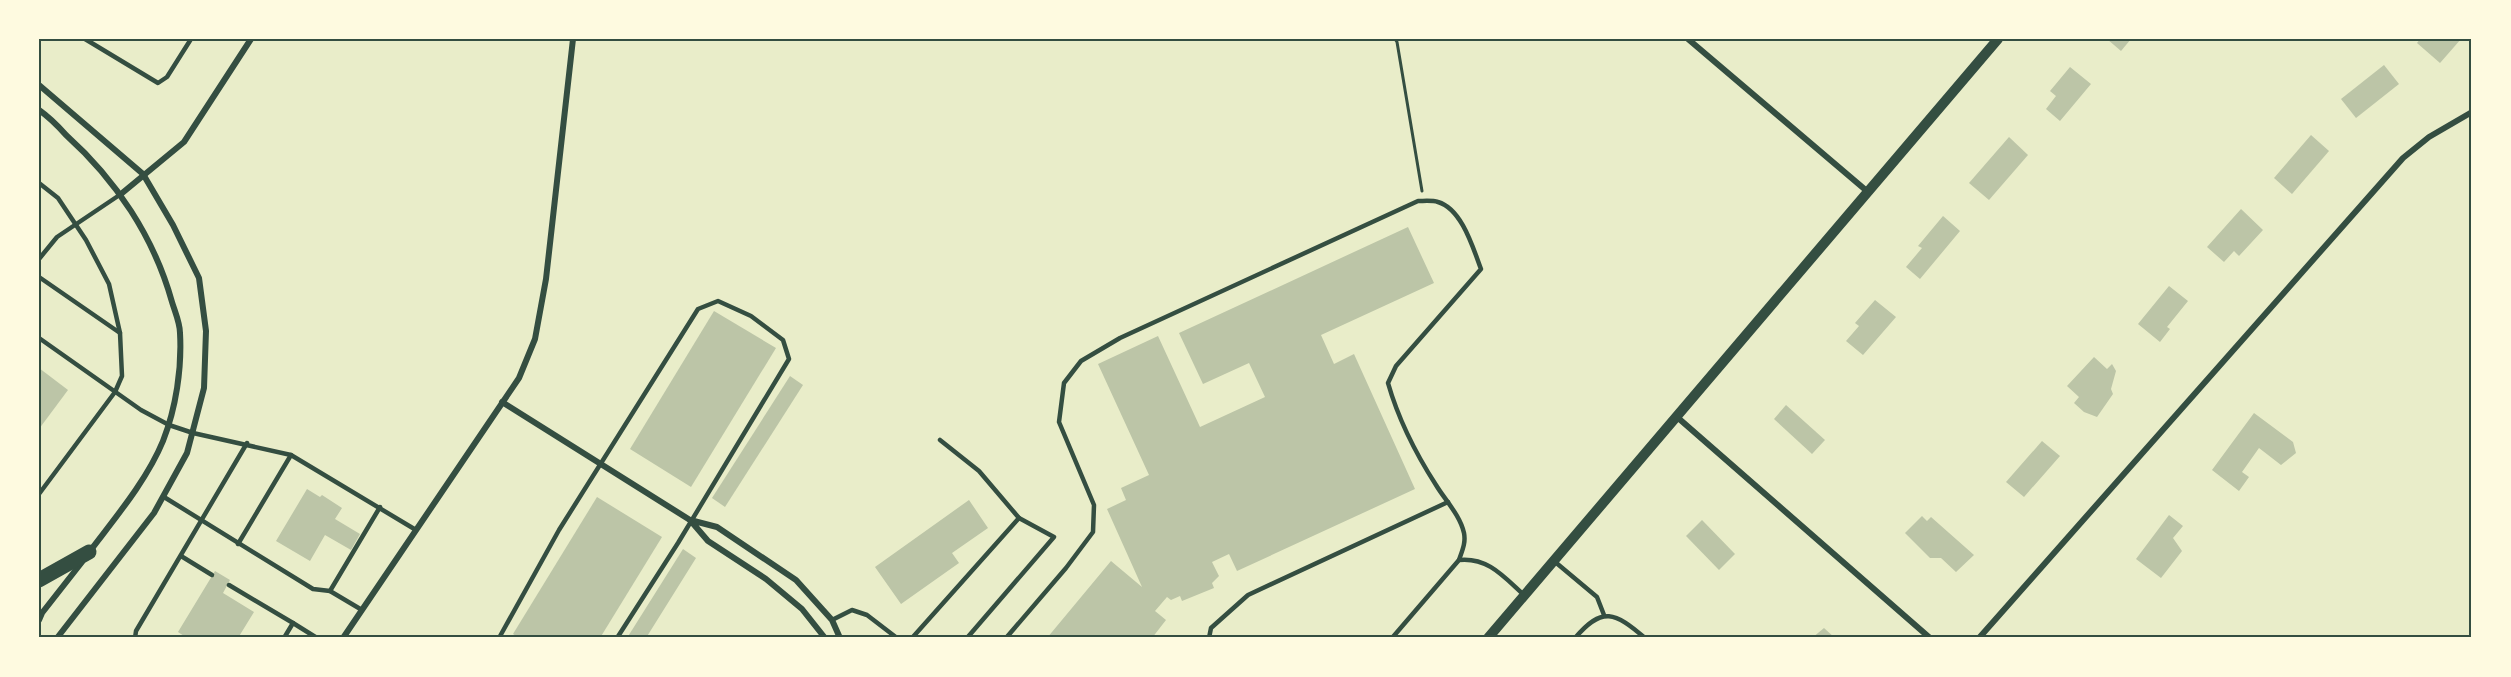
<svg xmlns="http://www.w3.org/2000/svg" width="2511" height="677" viewBox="0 0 2511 677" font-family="'Fira Sans',sans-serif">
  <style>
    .building { fill: #bcc5a7 }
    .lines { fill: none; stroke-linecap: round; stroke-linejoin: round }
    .path { stroke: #344e41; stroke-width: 3 }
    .service { stroke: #344e41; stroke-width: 4.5 }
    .minor { stroke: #344e41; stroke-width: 6 }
    .tertiary { stroke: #344e41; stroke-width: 10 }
    .primary { stroke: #344e41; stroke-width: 15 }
    .neatline { fill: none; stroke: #344e41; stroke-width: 2 }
  </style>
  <rect width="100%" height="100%" fill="#e9edc9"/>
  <g class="building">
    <polygon points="2107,39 2131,39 2121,51"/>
    <polygon points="2420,39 2461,39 2440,63 2417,43"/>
    <polygon points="2384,65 2399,84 2356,118 2341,99"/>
    <polygon points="2070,67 2091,84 2060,121 2046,109 2056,96 2050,91"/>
    <polygon points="2311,135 2329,151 2292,194 2274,178"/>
    <polygon points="2009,137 2028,155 1989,200 1969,183"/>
    <polygon points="2241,209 2263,230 2239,256 2234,251 2224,262 2207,247"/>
    <polygon points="1943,216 1960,231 1920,279 1906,267 1922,248 1918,246"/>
    <polygon points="1408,227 1434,283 1321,335 1334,364 1354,354 1415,489 1237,571 1229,554 1212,562 1219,576 1212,583 1214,588 1182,601 1180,596 1171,600 1167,597 1155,611 1166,620 1152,638 1047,638 1111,561 1142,587 1107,509 1126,500 1121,488 1149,475 1098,364 1158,336 1200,427 1265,397 1249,363 1203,384 1179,333"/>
    <polygon points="2169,286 2188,301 2167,327 2170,329 2160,342 2138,324"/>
    <polygon points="1875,300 1896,317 1863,355 1846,341 1859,326 1855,323"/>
    <polygon points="714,311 776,348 691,487 630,449"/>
    <polygon points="2094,357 2107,369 2112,364 2116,371 2111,389 2113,394 2097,417 2084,412 2074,403 2079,397 2067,386"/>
    <polygon points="39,368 68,390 39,429"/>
    <polygon points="790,376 803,385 725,507 712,498"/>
    <polygon points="1786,405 1825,440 1812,454 1774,419"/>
    <polygon points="2254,413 2293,442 2296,453 2281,465 2259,448 2242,472 2249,477 2239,491 2212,470"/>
    <polygon points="2042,441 2060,456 2024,497 2006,482"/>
    <polygon points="307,489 320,497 322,495 342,508 335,519 360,534 351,550 325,535 310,561 276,541"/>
    <polygon points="597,497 662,537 600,638 519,638 513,634"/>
    <polygon points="969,500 988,528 952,553 959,563 901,604 875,567"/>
    <polygon points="2169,515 2183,526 2173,538 2182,551 2161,578 2136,559"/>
    <polygon points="1922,516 1927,521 1931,517 1974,555 1956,572 1941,558 1930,558 1905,533"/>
    <polygon points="1702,520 1735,554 1719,570 1686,536"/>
    <polygon points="683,549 696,558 646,638 627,638"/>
    <polygon points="215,571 230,580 223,593 254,612 238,638 187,638 178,632"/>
    <polygon points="1824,628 1835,638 1812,638"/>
  </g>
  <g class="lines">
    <polyline class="path" points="1395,39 1397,42 1422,191"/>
    <g class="service">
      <polyline points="85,39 158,83 167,77 191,39"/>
      <polyline points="39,183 58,198 86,240 109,284 120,333 122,376 115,392 39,494"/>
      <polyline points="39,259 57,237 121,194"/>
      <polyline points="39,277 120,333"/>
      <polyline points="39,338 141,410 169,425 193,433 291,455 416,530"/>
      <polyline points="940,440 979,471 1019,518 1054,537 967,638"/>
      <polyline points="164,497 313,589 330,591 362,610"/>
      <polyline points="238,544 291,455"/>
      <polyline points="181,556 212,575"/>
      <polyline points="1554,561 1597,597 1604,615"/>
      <polyline points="229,585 293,623"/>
      <polyline points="330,591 380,507"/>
      <polyline points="832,620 852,610 867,615 897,638"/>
      <polyline points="135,638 136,631 247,443"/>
      <polyline points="284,638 293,623 317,638"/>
      <polyline points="499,638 559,530 698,309 718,301 751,316 783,340 789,359 678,543 617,638"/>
      <polyline points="912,638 1019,518"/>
      <path d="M1006,638L1066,568L1093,532L1094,505L1059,422L1064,383L1081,361L1120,338L1418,201C1424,201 1432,200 1438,202C1462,209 1473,248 1481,269L1396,366L1388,383C1398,418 1416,454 1436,485C1445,500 1460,515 1464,533C1466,543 1462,551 1459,560"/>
      <polyline points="1209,638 1211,628 1248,595 1448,502"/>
      <path d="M1392,638L1459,560C1488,557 1504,577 1524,595"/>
      <path d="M1575,638C1602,606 1615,612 1645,638"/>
    </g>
    <g class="minor">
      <polyline points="1688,39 1868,192"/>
      <polyline points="39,85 143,174 173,225 199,278 206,331 204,388 187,453 154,513 57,638"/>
      <path d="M39,110C49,117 58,126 66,135C116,180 154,237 172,302C175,312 180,323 180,333C182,368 176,408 163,441C147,480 115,518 90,551"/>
      <polyline points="121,194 184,142 251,39"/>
      <polyline points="502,402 690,520"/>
      <polyline points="1677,417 1930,638"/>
      <polyline points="39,620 42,613 82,562"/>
      <polyline points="343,638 519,378 535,339 546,279 573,39"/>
      <polyline points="825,638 802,609 766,579 708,541 690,520 717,527 796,580 832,620 840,638"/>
      <polyline points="1979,638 2403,158 2429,137 2472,112"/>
    </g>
    <polyline class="tertiary" points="1488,638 1998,39"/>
    <polyline class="primary" points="39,580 89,552"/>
  </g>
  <rect width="2511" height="677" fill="none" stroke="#fefae0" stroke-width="81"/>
  <rect x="40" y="40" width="2430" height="596" class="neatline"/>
</svg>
